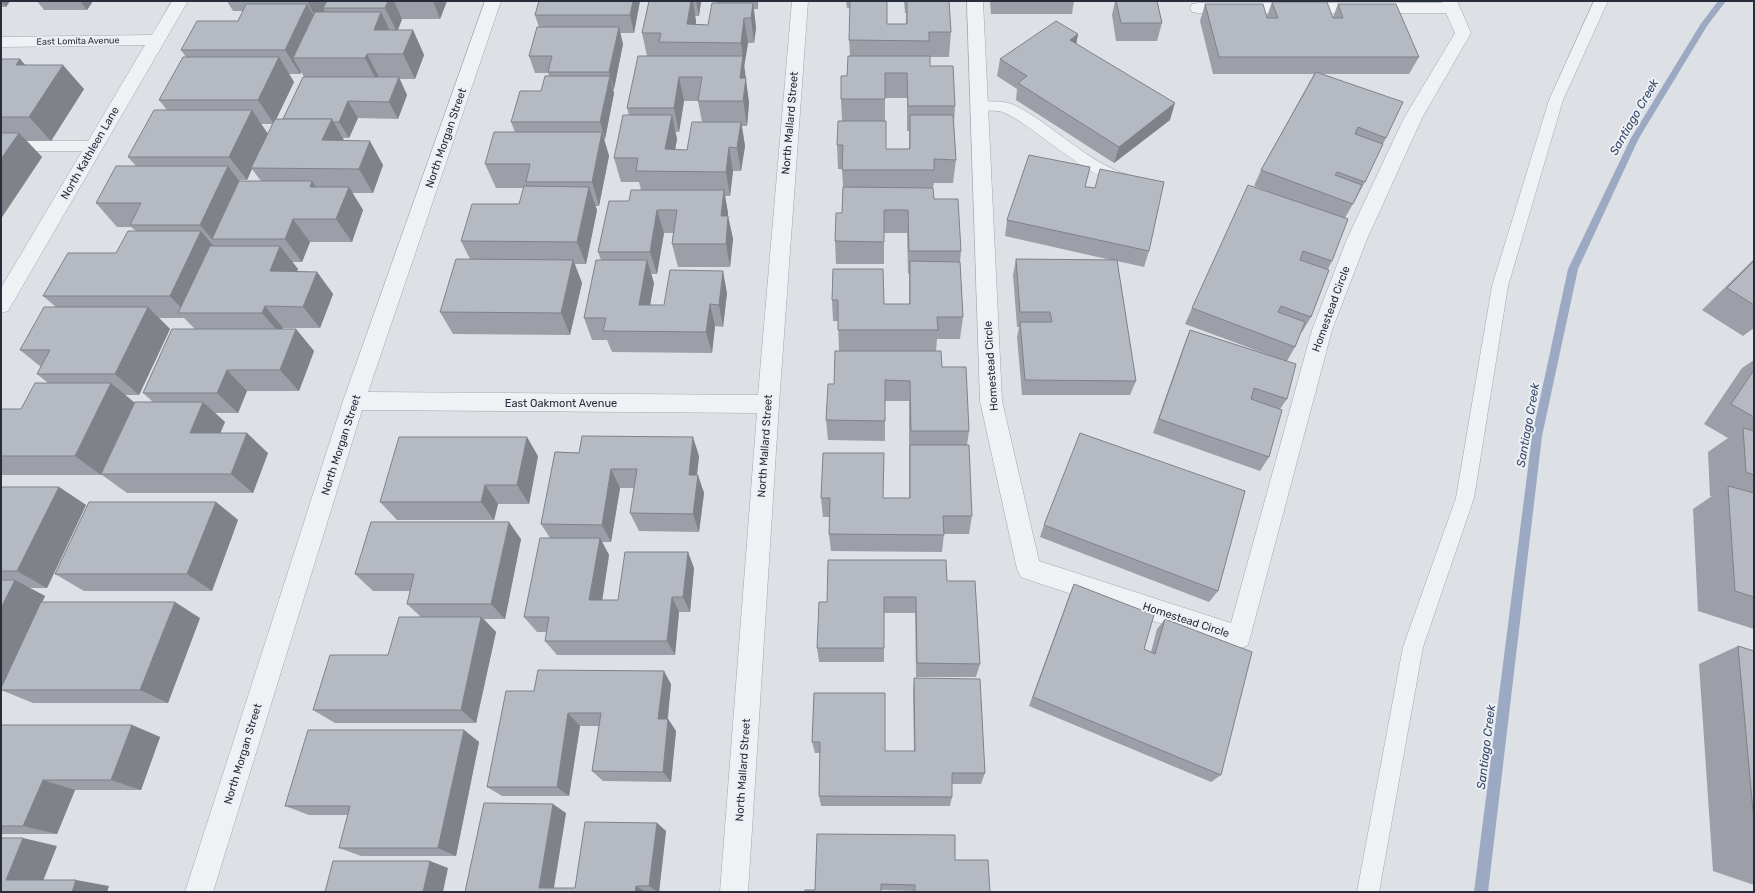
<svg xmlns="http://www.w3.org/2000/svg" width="1755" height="893" viewBox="0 0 1755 893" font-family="Rubik,sans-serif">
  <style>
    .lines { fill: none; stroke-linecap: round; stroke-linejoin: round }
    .stream { fill: #9baac2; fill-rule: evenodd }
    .lane-casing { stroke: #a3a7af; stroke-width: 1 }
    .street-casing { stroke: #a3a7af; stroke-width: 1 }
    .lane { fill: #eff1f4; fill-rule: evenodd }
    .street { fill: #eff1f4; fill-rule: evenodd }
    .wall { fill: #9c9fa7; fill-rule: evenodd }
    .shaded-wall { fill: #7f8288 }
    .building { fill: #b5b9c2; stroke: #7f8288 }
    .labels { text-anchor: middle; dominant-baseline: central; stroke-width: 4; stroke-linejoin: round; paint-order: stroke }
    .far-street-label { font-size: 9px; fill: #282d3b; stroke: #eceff3 }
    .street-label { font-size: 11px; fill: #282d3b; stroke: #eceff3 }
    .water-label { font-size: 12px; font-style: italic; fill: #37496a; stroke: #eceff3 }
  </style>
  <rect width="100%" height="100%" fill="#dde0e5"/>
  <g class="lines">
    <polygon class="stream" points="1718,1 1726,1 1707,26 1639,138 1578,269 1542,436 1488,892 1474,892 1532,436 1568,269 1631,138 1700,25"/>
    <g class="lane-casing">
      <g id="lane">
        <polygon points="1594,1 1608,1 1563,100 1508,286 1474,498 1423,647 1379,892 1357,892 1403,647 1456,498 1492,286 1549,100"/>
        <path d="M980,101C990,102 1004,100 1014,105C1053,124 1087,163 1129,175L1132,179L1129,183C1102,191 1033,125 1005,113C997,109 984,112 975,109L973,106L975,103Z"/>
        <polygon points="1,141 94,141 99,142 101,146 99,150 94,151 1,151"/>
      </g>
    </g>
    <g class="street-casing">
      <g id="street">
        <polygon points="172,1 188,1 8,311 1,313 1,288 145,45 1,47 1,37 152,35"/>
        <polygon points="485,1 501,1 368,392 758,395 792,1 808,1 779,404 748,892 720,892 757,413 362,410 213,892 185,892 343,401"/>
        <polygon points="967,1 983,1 1002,401 1039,561 1231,623 1312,330 1347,239 1404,118 1455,33 1446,13 1198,13 1192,12 1190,8 1192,4 1198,3 1442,3 1441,1 1457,1 1471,33 1422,118 1367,239 1332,330 1248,645 1239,649 1029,580 1021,577 1017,569 980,401"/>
      </g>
    </g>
    <use href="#lane" class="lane"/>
    <use href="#street" class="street"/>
  </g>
  <g class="wall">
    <polygon points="1,1 10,1 6,7 1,7"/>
    <polygon points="37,1 93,1 87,10 44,10"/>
    <path d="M227,1H447L440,19H402L398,30H413L424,55L415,79H399L407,95L398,119L358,118L349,138H343L344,141L383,165L373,193H352L363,210L352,242H310L302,262H292L298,269L297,271L317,272L333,294L320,328H283V329H296L314,351L299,391H247L238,413H215L225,422L220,433L268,453L253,493H127L102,475H1V409H21L48,383L37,374L41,367L20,350L56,307L43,296L116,253L136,231L131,227H117L96,203L136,166L128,157L167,110L159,100L186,57L181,50L238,21L243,11H233ZM301,72L304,77L283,119H276L294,82L289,74H300ZM261,124H272L268,134ZM252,169L261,181H240L239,180H247ZM159,318H184L195,329L143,393L153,402L134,403L125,395H139L170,329Z"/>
    <polygon points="539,1 640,1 634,33 620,33 623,44 614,89 613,89 614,93 605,139 604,139 609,156 599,206 595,206 597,210 586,264 575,264 582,283 570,335 453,334 440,312 470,259 461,241 519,204 524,188 496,188 485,164 515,132 511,122 541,91 549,76 548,73 535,73 529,56 539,27 535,15"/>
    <path d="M649,1H701L699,16H695L696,21V24L708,25L717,3V1H758V9H754L756,28L754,43H748L744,67L749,103L747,126H742L745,146L741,171H733L730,196H725L728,213V216L733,239L730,267H678L672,244L673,233H664L657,274H651L654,283L650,305H664L727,293L723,327L715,326L712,353L612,352L607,340H592L584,318L601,260L598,252L629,201L641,190L639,182H621L614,158L629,115L627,108L647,56L642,33ZM684,101H698L702,122L687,150H675L677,139L675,132H679Z"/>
    <path d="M846,1H887V24H906V13H905L904,1H949L951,32L949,57H930V66L955,106L954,125L956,160L953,183H934L933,188L934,199L961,251L960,263L963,317L960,339H937L936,351L942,367L969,431L967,445L972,516L969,534H944L942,552L831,551L829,534L830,517H823L821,498H909V401H885V441L828,440L826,420L834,384L839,351L838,321H833L832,300L833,269L884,304H909V274H908L907,233H884V264H836L835,241L842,213L843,187L842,169H838L837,145L842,121L841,99L847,76L850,56L849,40L850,8H847ZM885,98H907V131H909V149H886L885,121Z"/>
    <polygon points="990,1 1074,1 1072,14 991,14"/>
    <polygon points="1115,1 1157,1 1162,23 1157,41 1116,41 1112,15"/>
    <polygon points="1272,2 1333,17 1338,4 1419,57 1409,74 1323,74 1386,138 1382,146 1365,182 1345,218 1332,261 1328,269 1311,317 1302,332 1301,332 1295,347 1287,361 1287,399 1280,409 1269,457 1260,471 1153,433 1184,345 1190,330 1269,355 1185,324 1192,308 1276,195 1254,186 1261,170 1314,74 1213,74 1200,21 1205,4 1267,16"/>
    <polygon points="1078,34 1076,44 1170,120 1114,163 1016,100 1017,89 997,76 1000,59"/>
    <polygon points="1,59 20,59 25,65 84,89 51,141 27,141 42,157 2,217 1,217"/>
    <polygon points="1086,187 1149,251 1144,267 1117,261 1136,381 1130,395 1022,395 1017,337 1019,327 1017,327 1013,275 1016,259 1111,260 1005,236 1007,220"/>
    <polygon points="1754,259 1754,328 1743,336 1702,310"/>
    <polygon points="1754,360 1754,629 1698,611 1693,509 1712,496 1710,496 1708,452 1728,438 1704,424 1742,368"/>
    <polygon points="555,452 699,456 697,475 704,493 699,532 639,531 630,513 634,488 620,488 611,542 602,542 609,555 602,600 618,600 694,568 690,612 679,612 675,655 557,655 545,641 547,632 537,632 524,617 550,538 541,524"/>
    <polygon points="538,456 529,504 498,504 494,520 397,520 380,502"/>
    <polygon points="1,487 59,487 86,505 47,588 29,588 45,596 42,602 200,618 168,703 33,703 1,690 2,686 1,686"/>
    <polygon points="216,502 238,520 212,591 84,591 55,574"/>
    <polygon points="1044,525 1218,591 1209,602 1040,537"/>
    <polygon points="521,539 505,619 484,619 496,632 476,723 335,723 313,710 388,655 421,617 407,604 410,591 373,591 355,574"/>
    <polygon points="947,581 980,664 976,677 916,677 915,613 884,613 884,662 819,662 817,648 827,602"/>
    <polygon points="1074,584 1144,649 1151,652 1157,629 1165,619 1221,775 1211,782 1029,706 1069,596"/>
    <polygon points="1738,646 1754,651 1754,885 1713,871 1699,664"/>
    <polygon points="914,678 985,773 981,784 952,784 952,797 950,806 821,806 819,796 820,753 815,753 812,742 814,693 885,751 914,751 913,692"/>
    <polygon points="671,684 668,719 676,731 671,782 603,781 592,771 599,726 580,726 569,796 502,796 487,787 534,691"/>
    <polygon points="1,725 132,725 160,737 141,790 75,790 57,834 1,834"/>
    <polygon points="464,730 479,742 456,856 361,856 339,848 348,815 309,815 285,806"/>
    <polygon points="566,813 554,888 575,888 657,823 666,831 659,892 465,892"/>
    <polygon points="955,860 990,892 914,892 914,891 881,890 815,890"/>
  </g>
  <g class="shaded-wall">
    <polygon points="1,1 10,1 6,7"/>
    <polygon points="80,1 93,1 87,10"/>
    <polygon points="307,1 332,1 323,8 326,13 320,26"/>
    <polygon points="388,1 394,1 402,19 397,32 385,8"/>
    <polygon points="433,1 447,1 440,19"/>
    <polygon points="633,1 640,1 634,33 630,15"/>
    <polygon points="691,1 693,1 696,21 693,42 687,24"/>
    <polygon points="696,1 701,1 699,16"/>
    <polygon points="757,1 758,1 758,9"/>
    <polygon points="753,3 756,28 754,43 751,18"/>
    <polygon points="307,4 321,29 293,58 301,72 300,74 285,50"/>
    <polygon points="381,12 393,37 386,55 374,30"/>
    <polygon points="744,18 748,43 744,67 741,43"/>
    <polygon points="619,27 623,44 614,89 609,72"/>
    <polygon points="413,30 424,55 415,79 403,54"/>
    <polygon points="1078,34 1075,51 1070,40"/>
    <polygon points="367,54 380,79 378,83 365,58"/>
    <polygon points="743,56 749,103 747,126 740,78"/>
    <polygon points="279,57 294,82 274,124 258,100"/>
    <polygon points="20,59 41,84 16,65"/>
    <polygon points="63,65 84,89 51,141 29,117"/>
    <polygon points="610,76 614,93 605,139 600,122"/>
    <polygon points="399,77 407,95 398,119 389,102"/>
    <polygon points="679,77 684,101 679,132 674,108"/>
    <polygon points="348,101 358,118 349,138 339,122"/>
    <polygon points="1175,103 1170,120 1114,163 1119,147"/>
    <polygon points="252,110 268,134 251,168 252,169 247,180 229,157"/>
    <polygon points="672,115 677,139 671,172 665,149"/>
    <polygon points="332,119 346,144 322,140"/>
    <polygon points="741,122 745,146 741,171 737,148"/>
    <polygon points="602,132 609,156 599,206 592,182"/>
    <polygon points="19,133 42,157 2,217 1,216 1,159"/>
    <polygon points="370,141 383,165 373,193 359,169"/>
    <polygon points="729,147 733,171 730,196 726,172"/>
    <polygon points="228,166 246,190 212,239 200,225"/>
    <polygon points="312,181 327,205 310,187"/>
    <polygon points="349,187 363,210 352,242 336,219"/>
    <polygon points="589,187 597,210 586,264 577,242"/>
    <polygon points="724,190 728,213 726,239 721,216"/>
    <polygon points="657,210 664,233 657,274 650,252"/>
    <polygon points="728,216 733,239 730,267 726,244"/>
    <polygon points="293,219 310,242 302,262 285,239"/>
    <polygon points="201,231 220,254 186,313 170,296"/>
    <polygon points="280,246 298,269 288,293 270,271"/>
    <polygon points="573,260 582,283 570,335 561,313"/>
    <polygon points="647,260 654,283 646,327 639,305"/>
    <polygon points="723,271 727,293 723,327 719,305"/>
    <polygon points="317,272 333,294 320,328 303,307"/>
    <polygon points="710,304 715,326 712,353 706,332"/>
    <polygon points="265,306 283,328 281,335 262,313"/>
    <polygon points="148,307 170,329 139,395 115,374"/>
    <polygon points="296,329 314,351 299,391 280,370"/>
    <polygon points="227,370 247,391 238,413 217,393"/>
    <polygon points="111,383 135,403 101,475 75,456"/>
    <polygon points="203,402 225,422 212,453 190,433"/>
    <polygon points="247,433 268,453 253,493 231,474"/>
    <polygon points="527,437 538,456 529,504 517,485"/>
    <polygon points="693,437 699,456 695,493 689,475"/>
    <polygon points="611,469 620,488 611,542 602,525"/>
    <polygon points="698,475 704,493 699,532 693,514"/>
    <polygon points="485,485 498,504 494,520 481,502"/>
    <polygon points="59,487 86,505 47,588 17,571"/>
    <polygon points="216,502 238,520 212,591 187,574"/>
    <polygon points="509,522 521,539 505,619 491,604"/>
    <polygon points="600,538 609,555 600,615 589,600"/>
    <polygon points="688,552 694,568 690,612 683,597"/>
    <polygon points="15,580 45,596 3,686 1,685 1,608"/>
    <polygon points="672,597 679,612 675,655 667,641"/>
    <polygon points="175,602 200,618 168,703 140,690"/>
    <polygon points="481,617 496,632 476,723 461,710"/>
    <polygon points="664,671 671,684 666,731 658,719"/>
    <polygon points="568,713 580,726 569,796 557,787"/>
    <polygon points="668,719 676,731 671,782 663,772"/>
    <polygon points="132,725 160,737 141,790 111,780"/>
    <polygon points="464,730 479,742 456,856 438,848"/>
    <polygon points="43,780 75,790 57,834 23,826"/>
    <polygon points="553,804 566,813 553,892 539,888"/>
    <polygon points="657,823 666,831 659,892 658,892 649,886"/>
    <polygon points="23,838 57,846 41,886 6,880"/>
    <polygon points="430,861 448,868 443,892 423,892"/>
    <polygon points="76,880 109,886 107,892 72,892"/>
    <polygon points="636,886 646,892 635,892"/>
  </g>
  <g class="building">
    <polygon points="327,1 388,1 385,8 323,8"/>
    <polygon points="539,1 633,1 630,15 535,15"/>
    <polygon points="649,1 691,1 687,24 708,25 712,3 753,3 751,18 744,18 741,43 659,42 661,33 642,33"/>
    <polygon points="850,1 887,1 887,24 907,24 907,1 949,1 951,32 929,32 929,41 849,40"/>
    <polygon points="1116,1 1157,1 1162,23 1121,23"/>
    <polygon points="1272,2 1327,2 1333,18 1343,18 1338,4 1396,4 1419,57 1219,57 1205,4 1263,4 1267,18 1278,18"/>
    <polygon points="246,4 307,4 285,50 181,50 197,21 238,21"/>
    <polygon points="315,12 381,12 374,30 413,30 403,54 367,54 365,58 293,58"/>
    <polygon points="1056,21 1078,34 1070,40 1175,103 1119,147 1018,83 1027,76 1000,59"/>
    <polygon points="537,27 619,27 609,72 548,72 552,56 529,56"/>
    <polygon points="638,56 743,56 740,78 746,78 743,101 698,101 702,77 679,77 674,108 627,108"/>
    <polygon points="848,56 930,56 930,66 953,66 955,106 908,106 907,73 885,73 885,99 841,99 841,76 847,76"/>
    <polygon points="183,57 279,57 258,100 159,100"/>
    <polygon points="1,59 20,59 16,65 63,65 29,117 1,117"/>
    <polygon points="1316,72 1403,102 1386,138 1358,127 1355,134 1383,144 1365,182 1337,172 1335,175 1362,185 1353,204 1261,170"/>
    <polygon points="545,76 610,76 600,122 511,122 520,91 541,91"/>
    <polygon points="303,77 399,77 389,102 348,101 339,122 333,122 332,119 283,119"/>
    <polygon points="154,110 252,110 229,157 128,157"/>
    <polygon points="623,115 672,115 665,149 687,150 692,122 741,122 737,148 729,147 726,172 636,171 638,158 614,158"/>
    <polygon points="910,115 953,115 956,160 934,159 934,170 842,170 843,145 837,145 838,121 886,121 886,149 910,149"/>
    <polygon points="275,119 332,119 322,140 370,141 359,169 251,168"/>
    <polygon points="494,132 602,132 592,182 526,182 530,164 485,164"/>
    <polygon points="1,133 19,133 1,159"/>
    <polygon points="1029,155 1090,167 1085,187 1088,187 1095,188 1100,169 1164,182 1149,251 1007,220"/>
    <polygon points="116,166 228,166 200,225 130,225 141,203 96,203"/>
    <polygon points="239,181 312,181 310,187 349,187 336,219 293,219 285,239 212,239"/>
    <polygon points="1248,185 1348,219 1332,261 1303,251 1300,260 1329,270 1311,317 1281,306 1278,312 1305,322 1295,347 1192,308"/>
    <polygon points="524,186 589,187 577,242 461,241 472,204 519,204"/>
    <polygon points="843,187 933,188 934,199 958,199 961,251 909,251 908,210 884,210 884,242 835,241 836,213 842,213"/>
    <polygon points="631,190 724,190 721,216 728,216 726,244 672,244 677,210 657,210 650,252 598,252 609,201 629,201"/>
    <polygon points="128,231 201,231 170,296 43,296 68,253 116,253"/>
    <polygon points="210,246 280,246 270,271 317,272 303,307 265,306 262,313 178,313"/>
    <polygon points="456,259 573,260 561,313 440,312"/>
    <polygon points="1016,259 1117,260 1136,381 1025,380 1020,322 1052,322 1050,312 1020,312"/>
    <polygon points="596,260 647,260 639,305 664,305 670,270 723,271 719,305 710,304 706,332 603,331 606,318 584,318"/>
    <polygon points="910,261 960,262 963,317 937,317 938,330 838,330 838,300 832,300 833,269 883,269 884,304 910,304"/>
    <polygon points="1754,261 1754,305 1727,288"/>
    <polygon points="44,307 148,307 115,374 37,374 50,350 20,350"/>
    <polygon points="172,329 296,329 280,370 227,370 217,393 143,393"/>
    <polygon points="1190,330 1296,364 1287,399 1254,388 1251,399 1282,410 1269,457 1159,419"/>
    <polygon points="835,351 941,351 942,367 966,367 969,431 911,431 910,381 885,380 885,421 826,420 828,384 834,384"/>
    <polygon points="1754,370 1754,417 1731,404"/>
    <polygon points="35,383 111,383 75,456 1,456 1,409 21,409"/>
    <polygon points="135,402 203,402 190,433 247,433 231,474 101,474"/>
    <polygon points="1743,428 1754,431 1754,475 1746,472"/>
    <polygon points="1080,433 1245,491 1218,591 1044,525"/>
    <polygon points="582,436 693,437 689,475 698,475 693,514 630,513 637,469 611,469 602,525 541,524 555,452 579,453"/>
    <polygon points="399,437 527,437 517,485 485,485 481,502 380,502"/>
    <polygon points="910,445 969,445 972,516 943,516 944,535 829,534 830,498 821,498 823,453 884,453 883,498 910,498"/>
    <polygon points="1728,486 1754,493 1754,597 1735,591"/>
    <polygon points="1,487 59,487 17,571 1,571"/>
    <polygon points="89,502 216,502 187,574 55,574"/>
    <polygon points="371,522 509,522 491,604 407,604 414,574 355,574"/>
    <polygon points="540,538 600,538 589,600 618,600 625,552 688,552 683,597 672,597 667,641 545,641 549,617 524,617"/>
    <polygon points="828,560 946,560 947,581 975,581 980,664 917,663 916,597 884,597 884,648 817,648 819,602 827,602"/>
    <polygon points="1,580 15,580 1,608"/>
    <polygon points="1074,584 1154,615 1144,649 1155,654 1165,619 1252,652 1221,775 1033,697"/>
    <polygon points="41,602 175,602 140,690 1,690 1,688"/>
    <polygon points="399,617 481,617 461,710 313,710 330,655 388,655"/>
    <polygon points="1738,646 1754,651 1754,822"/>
    <polygon points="538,670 664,671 658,719 668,719 663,772 592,771 601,713 568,713 557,787 487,787 506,691 534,691"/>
    <polygon points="914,678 980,679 985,773 952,773 952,797 819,796 820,742 812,742 814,693 885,693 885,751 915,751"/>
    <polygon points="1,725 132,725 111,780 43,780 23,826 1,826"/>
    <polygon points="308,730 464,730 438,848 339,848 350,806 285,806"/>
    <polygon points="484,803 553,804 539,888 575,888 585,822 657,823 649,886 636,886 635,892 465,892"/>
    <polygon points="817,834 955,835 955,860 988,860 990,892 915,892 915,885 881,884 881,892 805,892 805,890 815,890"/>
    <polygon points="1,838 23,838 6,880 76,880 72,892 1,892"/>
    <polygon points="333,861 430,861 423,892 325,892"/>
  </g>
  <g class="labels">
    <g class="far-street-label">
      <text transform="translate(78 41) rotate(-1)">East Lomita Avenue</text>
    </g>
    <g class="street-label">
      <text transform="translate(790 123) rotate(-85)">North Mallard Street</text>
      <text transform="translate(446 138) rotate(-71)">North Morgan Street</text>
      <text transform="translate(90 153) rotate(-60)">North Kathleen Lane</text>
      <text transform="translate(1331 309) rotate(-70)">Homestead Circle</text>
      <text transform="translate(991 366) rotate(-94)">Homestead Circle</text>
      <text x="561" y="403">East Oakmont Avenue</text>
      <text transform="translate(341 445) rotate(-72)">North Morgan Street</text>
      <text transform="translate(765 446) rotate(-86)">North Mallard Street</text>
      <text transform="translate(1186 620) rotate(18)">Homestead Circle</text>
      <text transform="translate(243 754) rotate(-73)">North Morgan Street</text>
      <text transform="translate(743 770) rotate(-86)">North Mallard Street</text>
    </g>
    <g class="water-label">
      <text transform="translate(1634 117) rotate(-60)">Santiago Creek</text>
      <text transform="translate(1528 425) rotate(-80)">Santiago Creek</text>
      <text transform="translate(1486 747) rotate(-83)">Santiago Creek</text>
    </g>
  </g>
  <rect width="1755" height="893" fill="none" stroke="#282d3b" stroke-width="4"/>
</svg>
